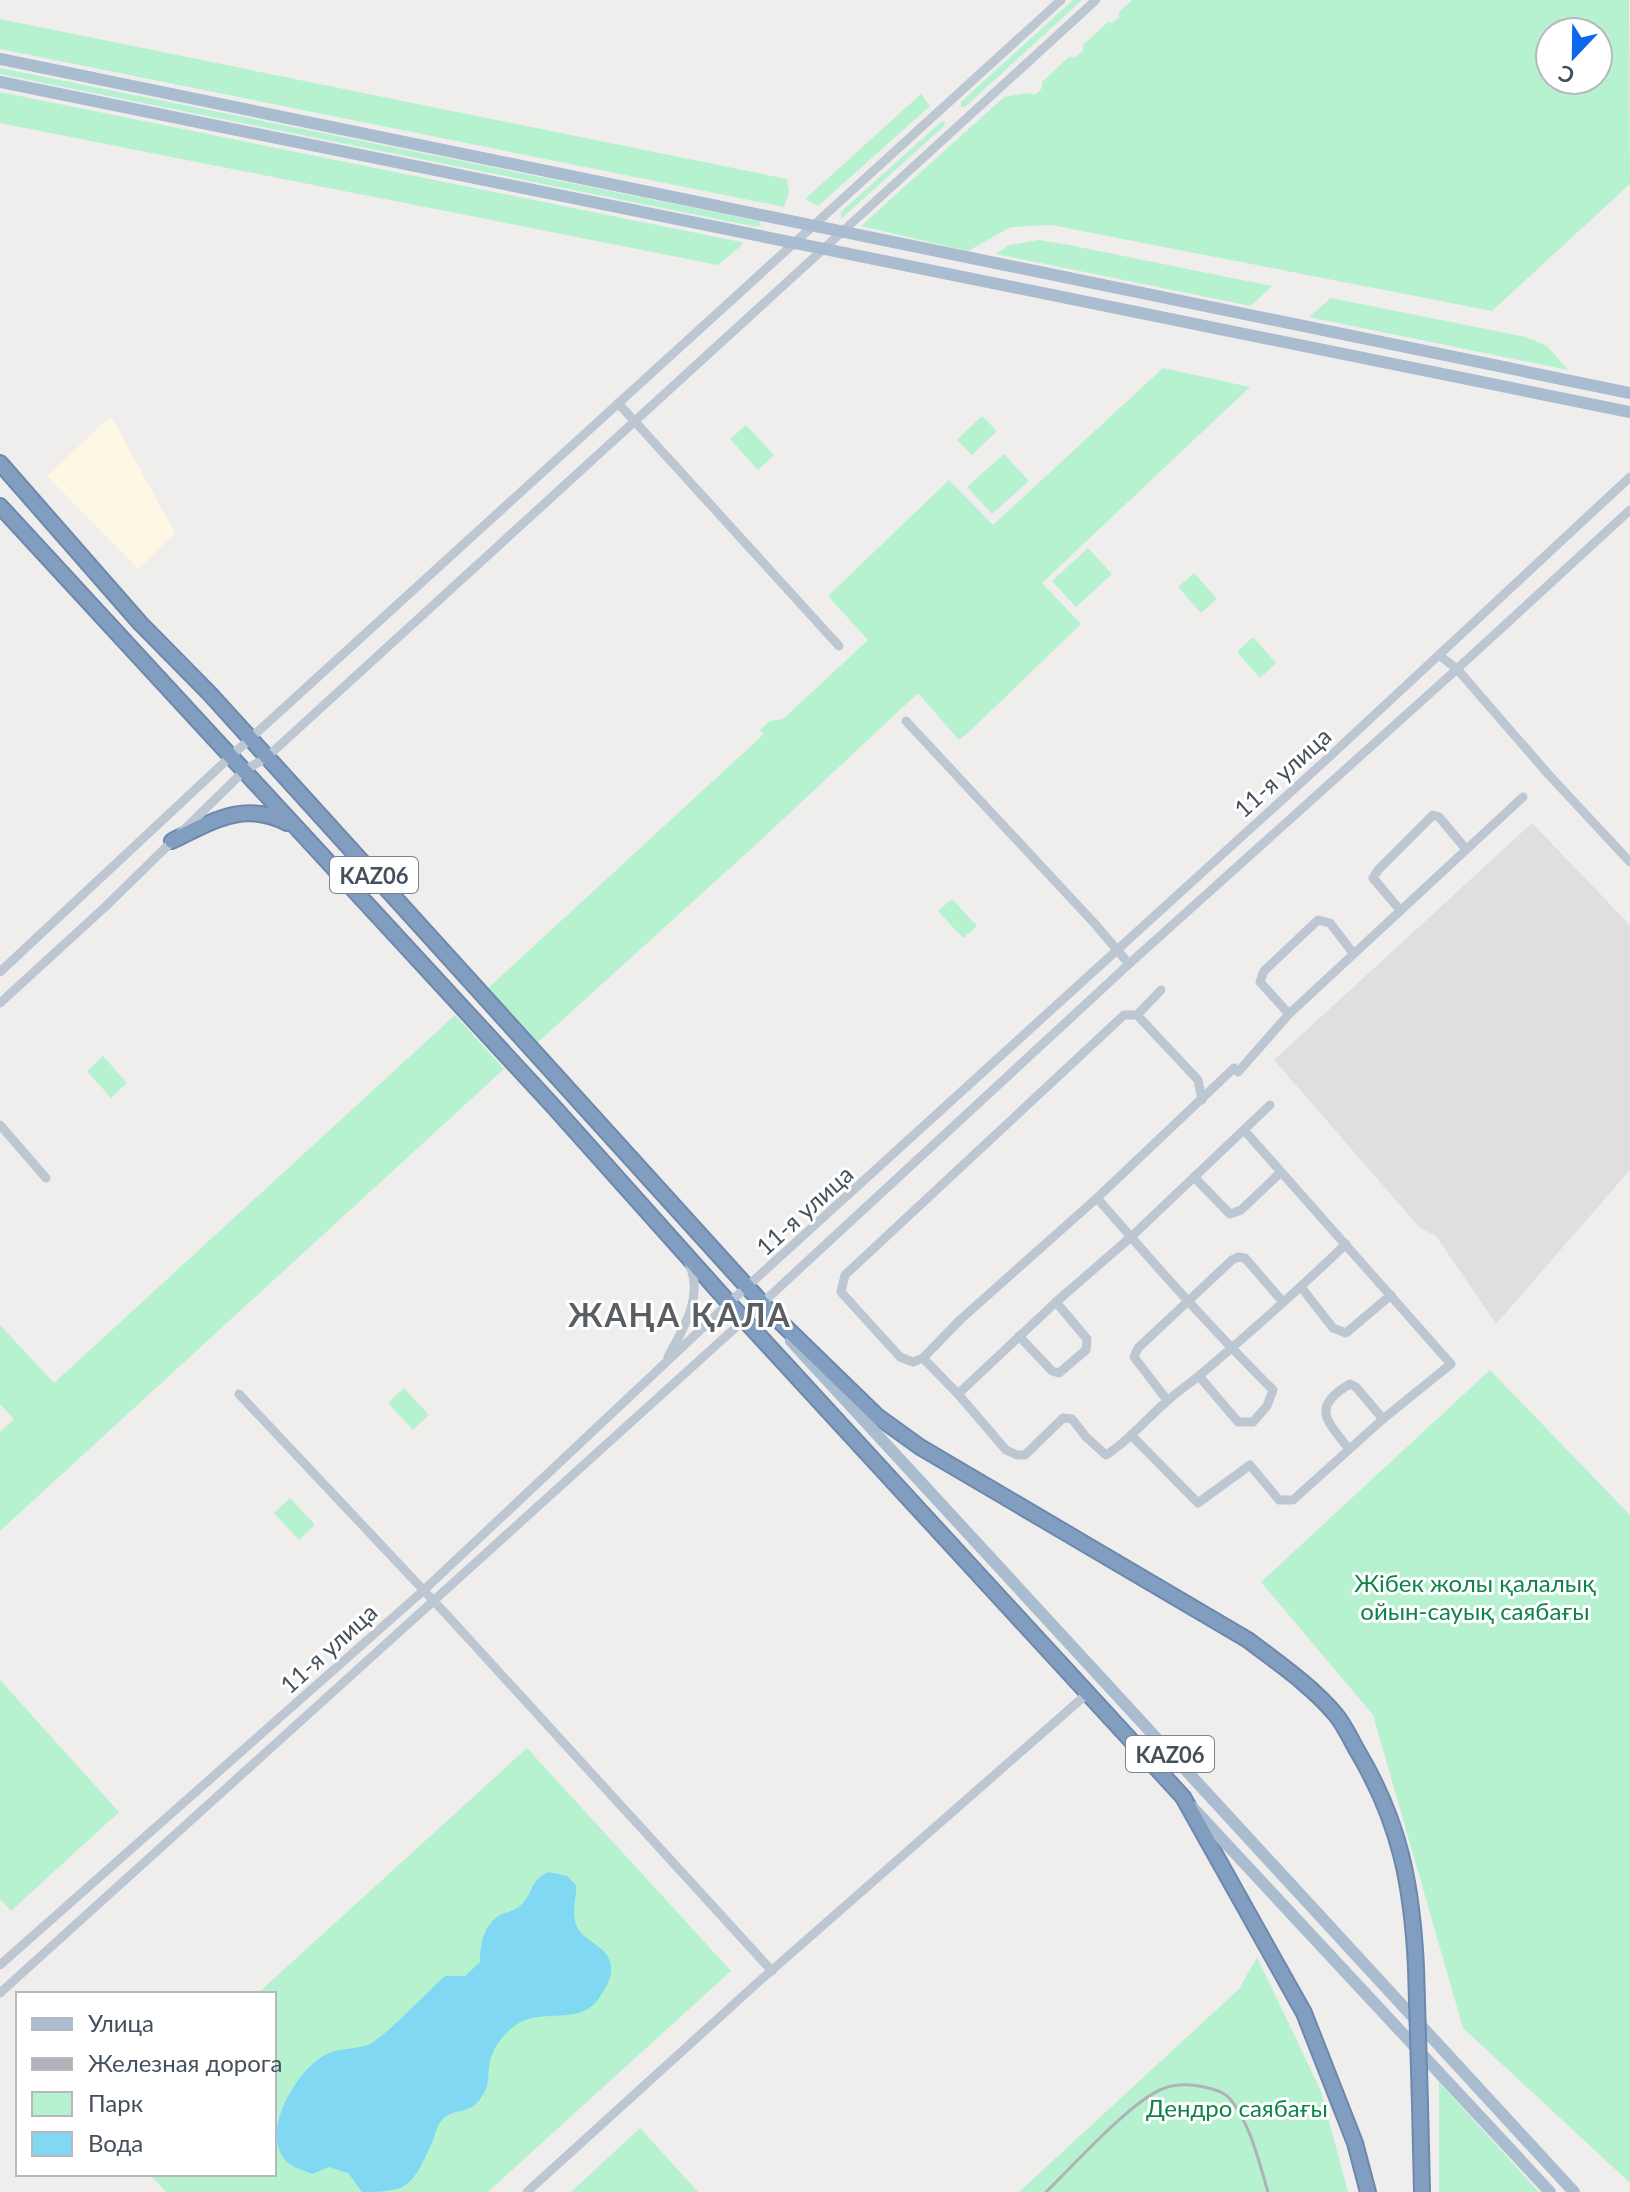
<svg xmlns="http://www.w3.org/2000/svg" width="1630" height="2192" viewBox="0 0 1630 2192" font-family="Lato,sans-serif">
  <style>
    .commercial { fill: #fdf7e4 }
    .education { fill: #e1dedf }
    .green { fill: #b7f2d0; fill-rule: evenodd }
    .water { fill: #81d8f3 }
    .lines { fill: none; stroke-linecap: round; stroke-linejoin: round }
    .highway-casing { stroke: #6c89ad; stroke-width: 18 }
    .minor { stroke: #bcc7d1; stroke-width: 9 }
    .major { stroke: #aabccf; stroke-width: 12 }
    .highway { stroke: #819ec1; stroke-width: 14 }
    .rail { stroke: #afb2b9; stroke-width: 3 }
    .highway-bridge-casing { stroke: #6c89ad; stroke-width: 18; stroke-linecap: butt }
    .highway-bridge { stroke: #819ec1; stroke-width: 14 }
    .labels { text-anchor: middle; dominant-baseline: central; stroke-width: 6; stroke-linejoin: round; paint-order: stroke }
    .shield { fill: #fff; stroke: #7c848d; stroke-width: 2 }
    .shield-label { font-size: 22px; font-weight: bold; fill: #44505c }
    .street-label { font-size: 24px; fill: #44505c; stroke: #fff }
    .park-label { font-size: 24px; fill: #0f834c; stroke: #fff }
    .district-label { font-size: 32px; font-weight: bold; letter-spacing: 2px; fill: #595e63; stroke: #fff }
  </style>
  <rect width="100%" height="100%" fill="#f0eded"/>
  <polygon class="commercial" points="111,416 175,533 138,569 47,476"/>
  <polygon class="education" points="1532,823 1630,925 1630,1170 1496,1324 1436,1236 1420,1228 1274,1060"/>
  <g class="green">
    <polygon points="1073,0 1082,0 965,107 961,107 961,102"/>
    <path d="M1132,0H1629L1630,184L1492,311L1051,225L1011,227L968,251L861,226L1004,97L1027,93L1035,95L1042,88V82L1070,56L1074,58L1083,51V45L1108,22L1112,23L1119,18V12ZM1598,32V80H1550V32Z"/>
    <polygon points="0,19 787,179 789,193 784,207 0,49"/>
    <polygon points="0,68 759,221 761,225 757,227 0,74"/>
    <polygon points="0,92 741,242 743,244 718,265 0,123"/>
    <polygon points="921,94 930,106 818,206 805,199"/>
    <polygon points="942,121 945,122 944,126 841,219 841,212"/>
    <polygon points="1039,240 1069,245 1272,286 1251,306 996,254 1009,245"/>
    <polygon points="1331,298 1526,337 1547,346 1568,370 1309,317"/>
    <polygon points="1163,368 1250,387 1042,583 1081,624 969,732 959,740 918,693 762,839 537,1043 485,991 764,734 760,730 770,721 783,719 868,640 828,596 949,480 993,525"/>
    <polygon points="982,416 997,431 972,455 957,440"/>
    <polygon points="746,425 774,455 758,470 730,439"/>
    <polygon points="1004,454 1029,481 992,514 967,487"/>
    <polygon points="1088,548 1112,574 1076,607 1052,581"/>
    <polygon points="1194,573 1217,599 1201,613 1178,587"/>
    <polygon points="1253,637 1276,663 1260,678 1237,652"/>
    <polygon points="952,899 977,926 963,938 938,911"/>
    <polygon points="455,1015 504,1069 0,1531 0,1432 14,1419 0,1404 0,1325 54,1383"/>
    <polygon points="103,1056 127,1083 111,1098 87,1071"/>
    <polygon points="1490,1370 1630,1515 1630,2183 1463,2028 1373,1715 1261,1582"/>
    <polygon points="404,1388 429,1415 413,1430 388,1403"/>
    <polygon points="290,1498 315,1525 299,1540 274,1513"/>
    <polygon points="0,1680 119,1812 11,1911 0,1899"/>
    <polygon points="527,1748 731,1971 488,2192 166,2192 149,2174 274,2174 274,1994 257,1994"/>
    <polygon points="1257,1957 1321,2091 1348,2192 1019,2192 1239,1989"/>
    <polygon points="1439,2082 1539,2192 1439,2192"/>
    <polygon points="640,2128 698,2192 571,2192"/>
  </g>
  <path class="water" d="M549,1872L567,1876L576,1885C577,1897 572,1909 575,1921C580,1945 614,1943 611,1973C610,1980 605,1989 601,1995C583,2027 545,2008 519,2023C504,2032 491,2049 489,2067C488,2075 489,2083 485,2091C471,2119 456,2105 442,2120C435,2127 435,2139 430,2147C411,2188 407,2192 362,2192L348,2173L329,2167L312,2174C303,2170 291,2167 285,2160C261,2131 295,2075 320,2058C336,2046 362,2050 372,2043C396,2026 423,1996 445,1976H465L480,1962C480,1945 483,1927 498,1916C505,1912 515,1911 521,1905C533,1894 531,1878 549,1872Z"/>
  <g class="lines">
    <g class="highway-casing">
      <g id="highway">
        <path d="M0,463L140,623L210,694L771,1313L877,1416L920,1447L1248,1640C1278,1663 1312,1686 1336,1715C1345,1726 1351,1740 1358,1752C1400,1823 1412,1885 1416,1967"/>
        <polyline points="0,506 553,1106 729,1303 1183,1797 1304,2013 1355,2143 1368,2192"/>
        <path d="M172,841C211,822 244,800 287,823"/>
        <polyline points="1420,2104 1422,2192"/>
      </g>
    </g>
    <g class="minor">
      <polyline points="618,403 839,646"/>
      <polyline points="1439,655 1457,669 1549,775 1630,862"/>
      <polyline points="906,721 1095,924 1129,964"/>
      <polyline points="1400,910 1373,878 1378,870 1433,815 1439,817 1465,848"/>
      <polyline points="0,972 230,757 1061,0"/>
      <polyline points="0,1003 105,907 244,771 267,757 1096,0"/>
      <polyline points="1289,1014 1260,982 1264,971 1318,920 1330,923 1353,953"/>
      <polyline points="1137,1015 1161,990"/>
      <polyline points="1238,1072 1289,1014 1523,797"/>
      <polyline points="1202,1100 1198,1080 1137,1015 1124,1015 845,1275 841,1292 900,1357 913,1362 923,1358 961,1319 1097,1198 1234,1068"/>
      <polyline points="0,1125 46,1178"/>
      <polyline points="1194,1177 1230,1214 1241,1210 1280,1173"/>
      <polyline points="1097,1198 1131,1237 1270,1105"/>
      <polyline points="1301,1287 1333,1328 1346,1333 1391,1295"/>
      <polyline points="1019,1336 1052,1371 1059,1373 1086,1350 1087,1339 1056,1302"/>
      <path d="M668,1357C684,1327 704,1297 689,1263"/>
      <polyline points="923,1358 958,1394"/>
      <path d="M1199,1376L1238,1422H1253L1267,1406L1273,1390C1224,1341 1177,1290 1131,1237L1056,1302L958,1394L1006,1450L1017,1455H1025L1063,1418L1072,1419L1086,1437L1106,1455C1129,1441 1146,1419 1166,1402C1177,1392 1189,1384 1200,1375C1250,1333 1299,1289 1346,1244"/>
      <polyline points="239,1394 446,1614 772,1971"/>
      <polyline points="1167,1400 1134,1357 1138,1348 1232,1260 1238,1257 1245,1258 1283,1302"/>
      <polyline points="1131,1435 1198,1503 1250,1465 1279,1500 1293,1500 1383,1419 1451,1364 1244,1130"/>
      <path d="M1349,1449C1327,1421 1310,1407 1350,1384L1356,1387L1383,1419"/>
      <polyline points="0,1965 424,1590 729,1303 1327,759 1630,477"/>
      <polyline points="0,1993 745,1319 1129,964 1457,669 1630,510"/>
      <polyline points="527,2192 755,1985 1088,1693"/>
    </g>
    <g class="major">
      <polyline points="0,59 1630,393"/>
      <polyline points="0,82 1630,412"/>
      <polyline points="791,1341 1574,2192"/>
      <polyline points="1193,1808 1550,2192"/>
    </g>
    <use href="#highway" class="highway"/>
    <path class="rail" d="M1046,2192C1074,2165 1129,2103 1162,2089C1175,2084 1191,2084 1204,2087C1215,2090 1224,2091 1231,2100C1251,2126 1259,2162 1268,2192"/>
    <g class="highway-bridge-casing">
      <polyline id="highway-bridge" points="1416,1967 1420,2104"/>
    </g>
    <use href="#highway-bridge" class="highway-bridge"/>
  </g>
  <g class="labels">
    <g class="shield">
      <rect x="330" y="857" width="88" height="36" rx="6"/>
      <rect x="1126" y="1736" width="88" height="36" rx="6"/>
    </g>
    <g class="shield-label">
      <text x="374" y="875">KАZ06</text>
      <text x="1170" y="1754">KАZ06</text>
    </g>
    <g class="street-label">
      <text transform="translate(1282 772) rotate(-42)">11-я улица</text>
      <text transform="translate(804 1210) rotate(-42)">11-я улица</text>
      <text transform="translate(328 1648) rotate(-42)">11-я улица</text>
    </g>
    <g class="park-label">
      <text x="1475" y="1582">Жібек жолы қалалық<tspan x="1475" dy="28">ойын-сауық саябағы</tspan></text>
      <text x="1237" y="2107">Дендро саябағы</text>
    </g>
    <g class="district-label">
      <text x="680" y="1314">ЖАҢА ҚАЛА</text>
    </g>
  </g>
  <rect x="16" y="1992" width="260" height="184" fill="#ffffff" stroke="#b4b9be" stroke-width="2"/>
  <rect x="32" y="2018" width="40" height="12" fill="#aabccf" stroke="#b4b9be" stroke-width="2"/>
  <text x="88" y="2032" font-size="24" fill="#44505c">Улица</text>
  <rect x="32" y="2058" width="40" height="12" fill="#afb2b9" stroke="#b4b9be" stroke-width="2"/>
  <text x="88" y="2072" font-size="24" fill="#44505c">Железная дорога</text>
  <rect x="32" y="2092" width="40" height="24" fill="#b7f2d0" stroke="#b4b9be" stroke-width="2"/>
  <text x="88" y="2112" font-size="24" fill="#44505c">Парк</text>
  <rect x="32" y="2132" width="40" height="24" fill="#81d8f3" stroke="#b4b9be" stroke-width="2"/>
  <text x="88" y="2152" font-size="24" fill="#44505c">Вода</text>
  <g transform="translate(1574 56) rotate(202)"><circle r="38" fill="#ffffff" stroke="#b4b9be" stroke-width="2"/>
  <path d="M0-6L14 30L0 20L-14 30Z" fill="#0a67ee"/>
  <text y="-12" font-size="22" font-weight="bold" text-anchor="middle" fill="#44505c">С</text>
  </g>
</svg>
